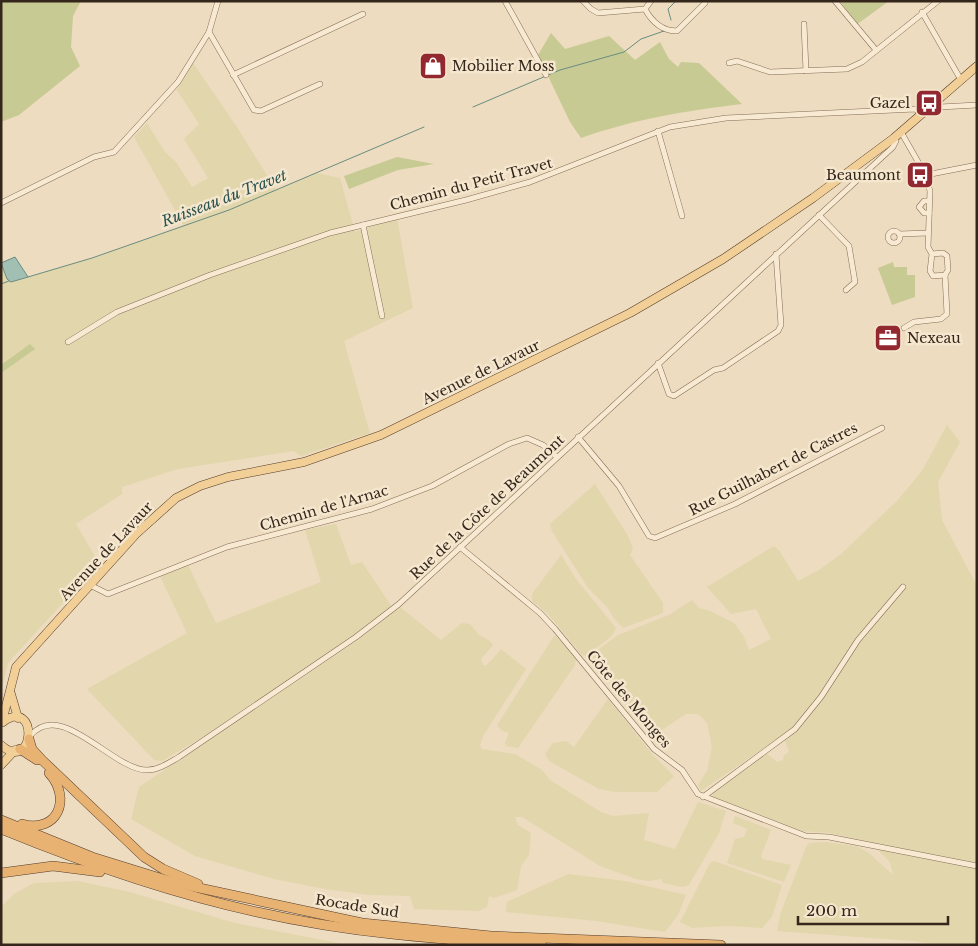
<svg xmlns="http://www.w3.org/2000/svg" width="978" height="946" viewBox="0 0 978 946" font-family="'Libre Baskerville',serif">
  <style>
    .farmland { fill: #e2d6ac }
    .green { fill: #c8ca93 }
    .water { fill: #a2bfb4; stroke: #6a8c81 }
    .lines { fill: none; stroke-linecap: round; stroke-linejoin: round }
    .stream { stroke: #6a8c81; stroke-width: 1 }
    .minor-casing { stroke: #856d58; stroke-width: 6 }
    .primary-casing { stroke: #533c2c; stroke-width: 9 }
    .trunk-casing { stroke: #533c2c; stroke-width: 10 }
    .minor { stroke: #f8ead2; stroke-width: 5 }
    .primary { stroke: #f1cf96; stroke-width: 8 }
    .trunk { stroke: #e7b272; stroke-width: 9 }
    .labels { text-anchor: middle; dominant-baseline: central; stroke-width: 5; stroke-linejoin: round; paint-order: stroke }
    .poi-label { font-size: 14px; fill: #35261c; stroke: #f5e7ce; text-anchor: start }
    .street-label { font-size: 14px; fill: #35261c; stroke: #f5e7ce }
    .water-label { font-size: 15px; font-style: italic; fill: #2b544f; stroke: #f5e7ce }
  </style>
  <rect width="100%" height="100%" fill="#eddcbf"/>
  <g class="farmland">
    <polygon points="193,63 237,127 276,190 317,173 340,178 355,232 397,218 413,308 344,341 370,433 301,456 294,451 178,469 122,487 122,494 76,524 99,563 8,663 1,692 1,265 7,279 11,282 92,258 184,226 134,137 147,123 165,152 176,162 192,187 208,178 184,139 199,124 177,90"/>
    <polygon points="947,425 960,442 938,482 942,520 977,586 977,945 941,945 912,941 777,931 781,912 806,847 809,843 825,842 856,846 869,853 893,875 890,862 870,842 830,833 801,831 712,798 714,791 766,753 777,762 783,760 784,755 789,752 783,735 701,791 698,785 707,771 712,747 707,723 698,714 686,714 651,737 591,659 591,655 618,635 669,615 692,600 699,608 710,611 734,623 743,635 749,650 771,639 756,609 731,614 707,587 774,546 779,550 798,581 819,570 841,554 897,501 922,471"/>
    <polygon points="595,484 628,536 633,549 630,555 663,603 663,613 623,628 612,616 608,608 588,588 552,531 550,524"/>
    <polygon points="336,524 351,565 362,562 392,607 355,636 233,719 162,761 154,760 87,689 187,633 160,576 188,565 216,623 321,582 305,530"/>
    <polygon points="561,555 576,579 616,628 612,636 585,656 581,654 548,614 532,601 532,594"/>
    <polygon points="400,607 441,640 462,623 470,624 479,635 490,641 493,645 481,659 483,665 486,666 501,649 526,669 483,736 480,745 482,749 515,754 542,770 550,780 601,812 613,816 649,813 644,840 675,849 698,802 726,811 719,833 689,885 682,887 663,883 661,879 649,881 636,879 600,866 522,817 515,817 518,825 531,833 529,855 521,866 517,890 494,898 489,896 487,907 479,911 414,909 410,896 369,895 325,889 274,879 195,856 131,819 139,787 358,640"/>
    <polygon points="554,636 557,637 576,658 575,665 518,748 506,746 505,743 509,733 501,730 497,725"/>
    <polygon points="608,699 653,755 674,776 657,792 615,792 599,789 549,761 545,754 553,743 566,741 574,747"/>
    <polygon points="735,816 771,830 761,856 762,859 791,865 784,882 727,863 735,839 744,837 747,829 733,823"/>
    <polygon points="714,861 782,885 772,917 762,928 729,926 692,928 680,922 710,863"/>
    <polygon points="568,874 625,881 686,895 678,915 665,932 596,921 506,912 507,902"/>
    <polygon points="77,881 126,891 235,923 348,945 1,945 1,907 14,894 34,883"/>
  </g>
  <g class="green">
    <polygon points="1,1 81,1 73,16 71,47 80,66 19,115 1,122"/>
    <polygon points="840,1 889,1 856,25"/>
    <path d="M551,33L565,49L609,36L635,60L660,42L669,59L678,67L681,62L699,63L742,104C685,111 635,119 581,138L570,122L538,55Z"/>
    <polygon points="397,157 434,164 398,170 349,189 344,176"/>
    <polygon points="893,262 894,267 907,267 907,275 915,275 915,297 892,305 878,268"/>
    <polygon points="30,344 35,349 1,373 1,365"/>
  </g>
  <polygon class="water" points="15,257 28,277 11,282 7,279 1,263"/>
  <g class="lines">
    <g class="stream">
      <polyline points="671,20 668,9 676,1"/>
      <polyline points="473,107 560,70 624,52 641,39 664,31"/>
      <polyline points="28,277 92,258 229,210 424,127"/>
      <polyline points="1,284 9,281"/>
    </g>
    <g class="minor-casing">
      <g id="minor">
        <polyline points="505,1 546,75"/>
        <polyline points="583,1 591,9 598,13 645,9 651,1"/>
        <polyline points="835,1 876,50"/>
        <path d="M645,9C652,22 662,31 677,31L705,3"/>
        <polyline points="922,12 961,80"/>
        <polyline points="804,24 806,71"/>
        <polyline points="209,32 254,110 261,111 320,84"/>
        <polyline points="729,63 737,61 770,72 847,69 862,62 938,1"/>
        <polyline points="233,75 363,14"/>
        <polyline points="935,104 940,107 977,105"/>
        <polyline points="658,131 682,216"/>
        <polyline points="901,132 925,174 931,174 977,165"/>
        <polyline points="925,174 930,191 928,247 932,254 930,271 933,276 945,275 948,270 947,256 943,253 932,254"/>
        <polyline points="1,203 94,157 114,152 178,82 209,32 218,1"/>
        <polyline points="929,213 924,213 919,207 924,201 929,201"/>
        <polyline points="819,215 849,246 855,282 846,290"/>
        <polyline points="363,225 382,316"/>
        <circle cx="894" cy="237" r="6"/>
        <polyline points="899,234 928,233"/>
        <polyline points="904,328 914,322 941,319 947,314 945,275"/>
        <polyline points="68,342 117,312 210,275 330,233 466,200 530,182 670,127 726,118 915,109 923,114"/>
        <polyline points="658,363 669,394 674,396 714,370 723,368 778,331 781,325 776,254"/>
        <polyline points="578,437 619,486 649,536 655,538 735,504 882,428"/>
        <polyline points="460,547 540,613 555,629 654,749 682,770 698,794 806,836 829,837 977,866"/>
        <polyline points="90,585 108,594 227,547 372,509 432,486 509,444 527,438 543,445 557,457"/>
        <path d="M30,736C61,698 112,770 147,770C159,770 170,762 179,757L356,637L399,604L893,147L896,141L894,138"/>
        <polyline points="703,797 795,729 821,697 858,640 903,587"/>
      </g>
    </g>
    <g class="primary-casing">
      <g id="primary">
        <polyline points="11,694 18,718"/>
        <polyline points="2,722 16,667 136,534 176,498 200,486 228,477 304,462 381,435 630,313 723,259 813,198 894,138 977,66"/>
        <path d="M1,745C35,775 39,696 3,722"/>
        <polyline points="1,765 15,750"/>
      </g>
    </g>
    <g class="trunk-casing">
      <g id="trunk">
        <polyline points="29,739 32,749 42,760 144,857 163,869 198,884"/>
        <polyline points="20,749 37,760"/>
        <polyline points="1,820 92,857 176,883 362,923 491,936 721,945"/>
        <path d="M22,824C58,834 72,798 49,773"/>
        <path d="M1,829C84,863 169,893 257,912C350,933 446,941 542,945"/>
        <polyline points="1,873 53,866 100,872"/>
      </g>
    </g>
    <use href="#minor" class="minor"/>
    <use href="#primary" class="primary"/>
    <use href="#trunk" class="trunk"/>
  </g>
  <defs>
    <g id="shop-square" transform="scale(1.4375)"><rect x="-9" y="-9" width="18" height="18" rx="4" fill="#932930" stroke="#f5e7ce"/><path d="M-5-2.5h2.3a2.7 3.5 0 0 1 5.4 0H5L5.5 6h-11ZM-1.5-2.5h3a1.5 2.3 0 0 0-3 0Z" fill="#fff"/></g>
    <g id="bus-square" transform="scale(1.4375)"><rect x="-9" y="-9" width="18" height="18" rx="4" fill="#932930" stroke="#f5e7ce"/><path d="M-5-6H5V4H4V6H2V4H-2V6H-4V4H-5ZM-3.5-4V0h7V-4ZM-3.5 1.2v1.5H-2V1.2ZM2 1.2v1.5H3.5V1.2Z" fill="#fff"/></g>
    <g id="office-square" transform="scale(1.4375)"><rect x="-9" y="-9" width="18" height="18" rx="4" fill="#932930" stroke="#f5e7ce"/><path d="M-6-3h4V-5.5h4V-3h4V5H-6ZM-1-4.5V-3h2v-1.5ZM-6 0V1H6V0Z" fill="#fff"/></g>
  </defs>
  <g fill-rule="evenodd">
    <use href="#shop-square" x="433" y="66"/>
    <use href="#bus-square" x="929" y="103"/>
    <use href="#bus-square" x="920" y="175"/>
    <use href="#office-square" x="888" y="338"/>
  </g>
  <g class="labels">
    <g class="poi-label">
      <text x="452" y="66">Mobilier Moss</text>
      <text x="910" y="103" text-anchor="end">Gazel</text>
      <text x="901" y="175" text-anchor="end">Beaumont</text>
      <text x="907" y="338">Nexeau</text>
    </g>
    <g class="street-label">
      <text transform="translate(471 184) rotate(-15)">Chemin du Petit Travet</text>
      <text transform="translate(481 372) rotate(-26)">Avenue de Lavaur</text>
      <text transform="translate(773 469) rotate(-27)">Rue Guilhabert de Castres</text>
      <text transform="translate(487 507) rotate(-43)">Rue de la Côte de Beaumont</text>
      <text transform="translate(324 508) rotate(-16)">Chemin de l'Arnac</text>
      <text transform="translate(106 551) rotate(-47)">Avenue de Lavaur</text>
      <text transform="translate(629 699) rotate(50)">Côte des Monges</text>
      <text transform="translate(357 906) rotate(9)">Rocade Sud</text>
    </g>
    <g class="water-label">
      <text transform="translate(224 198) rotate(-21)">Ruisseau du Travet</text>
    </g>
  </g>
  <rect width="978" height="946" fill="none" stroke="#35261c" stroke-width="5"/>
  <path d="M798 916v8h150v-8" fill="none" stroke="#35261c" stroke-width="2.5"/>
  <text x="806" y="916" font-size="15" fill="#35261c" stroke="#f5e7ce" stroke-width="4" paint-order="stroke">200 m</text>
</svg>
